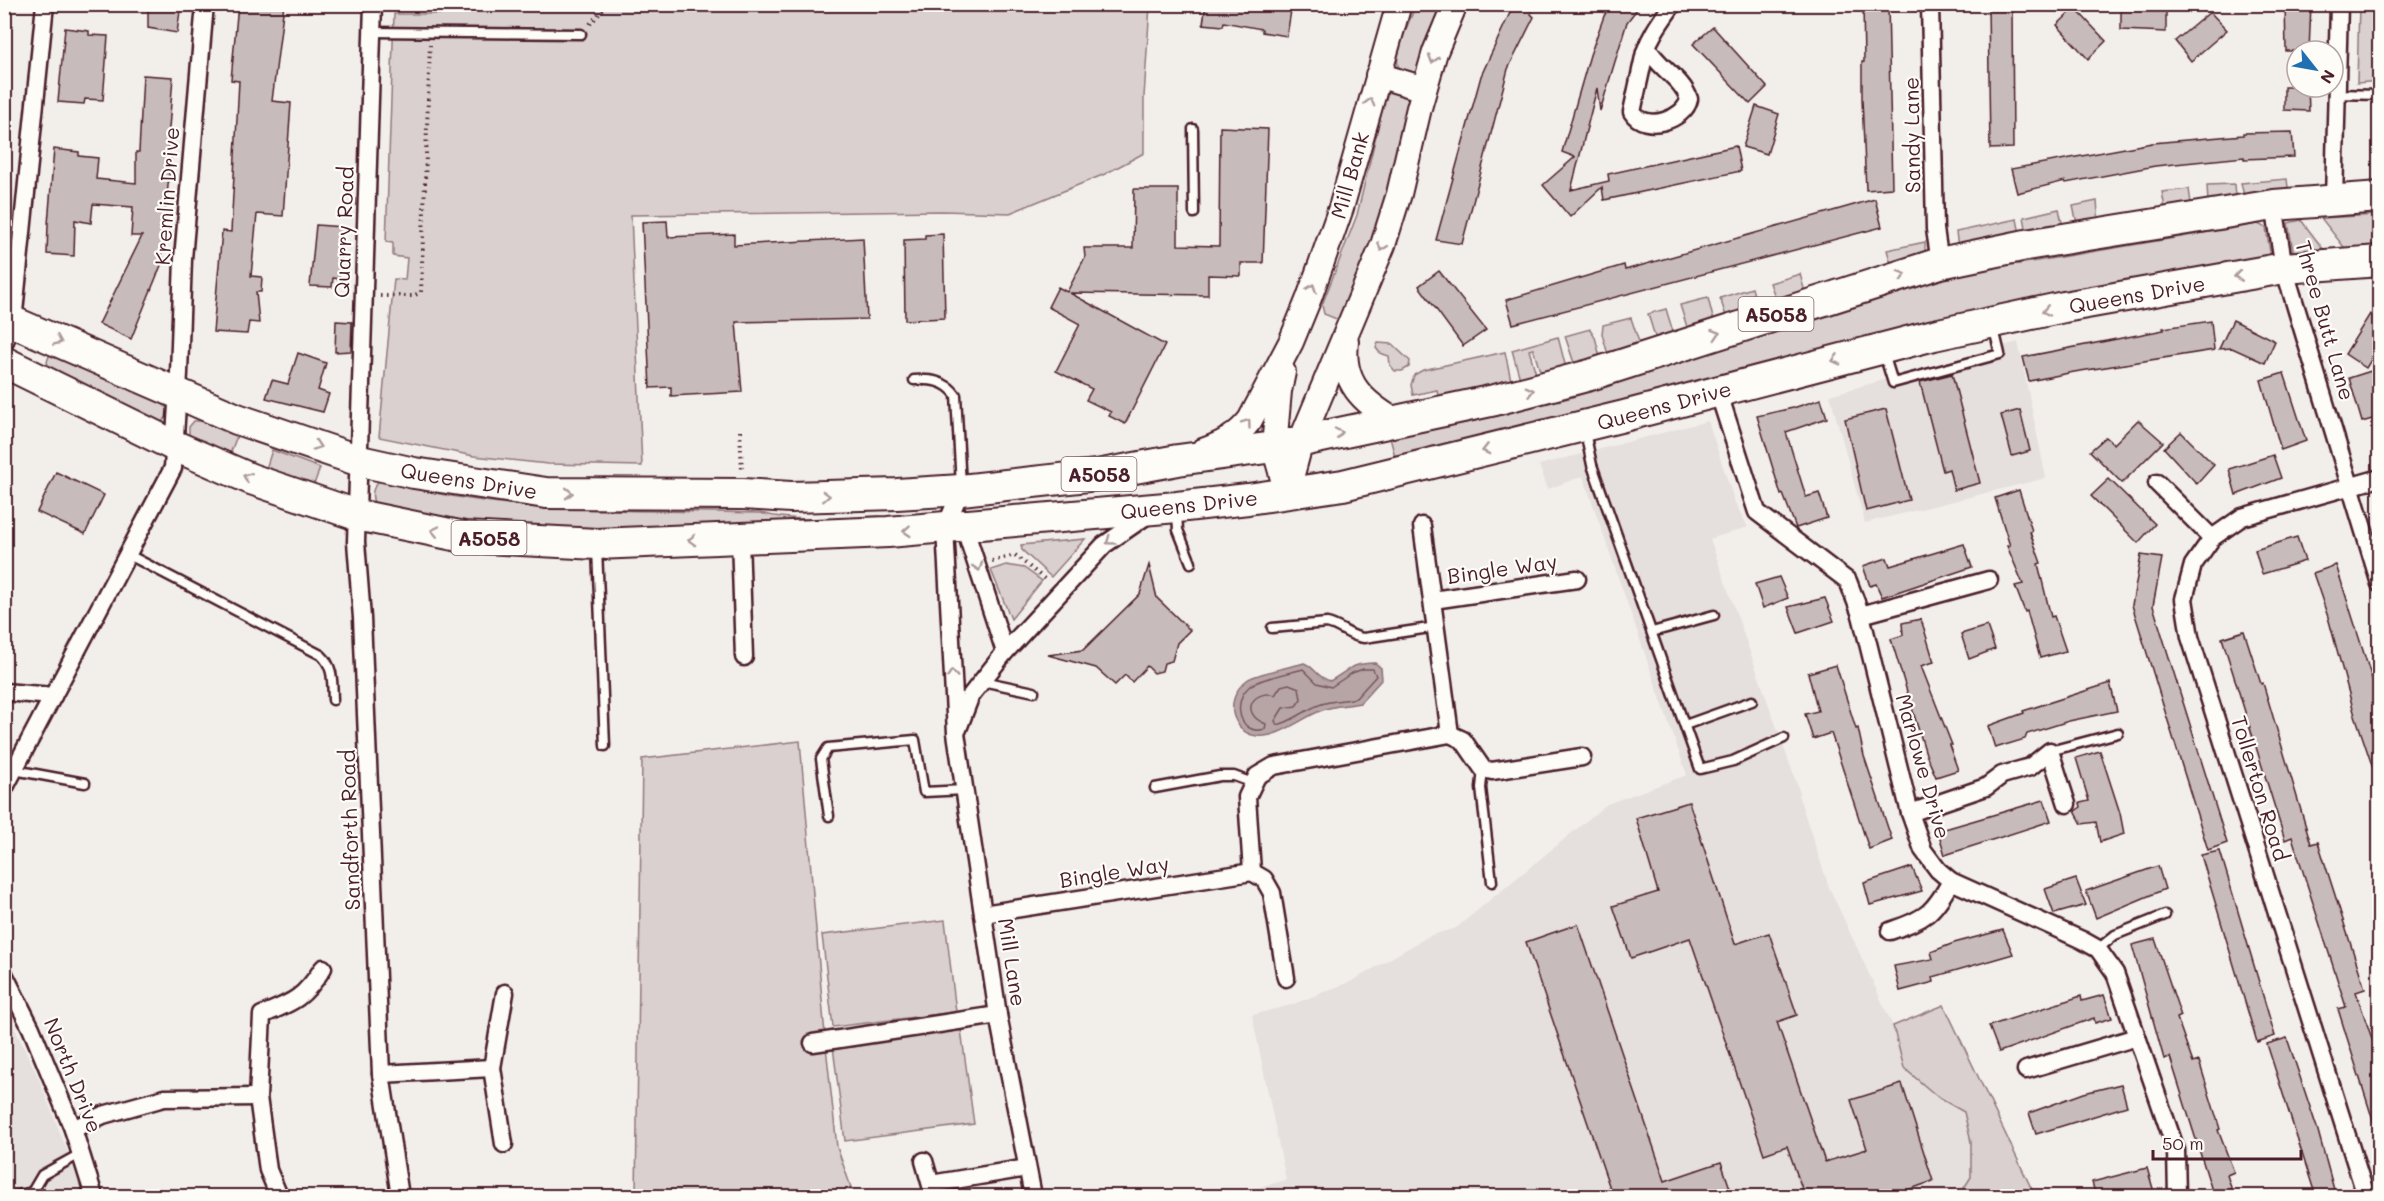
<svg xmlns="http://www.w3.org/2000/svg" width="2384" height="1201" viewBox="0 0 2384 1201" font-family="Mali,sans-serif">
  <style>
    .built { fill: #e5dfdd }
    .green { fill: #d9d0cf; stroke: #92787d; stroke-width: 1.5 }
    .water { fill: #b7a5a6; stroke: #8b6f75; stroke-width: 1.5 }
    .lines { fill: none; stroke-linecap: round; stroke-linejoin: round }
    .shore { stroke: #76555c; stroke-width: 1.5 }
    .building { fill: #c8bbbb; stroke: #4a1f2b; stroke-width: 1.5 }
    .lane-casing { stroke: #4a1f2b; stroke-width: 13 }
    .street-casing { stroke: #4a1f2b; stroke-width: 21 }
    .secondary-casing { stroke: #4a1f2b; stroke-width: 28 }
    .highway-casing { stroke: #4a1f2b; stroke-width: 34 }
    .path { stroke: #4a1f2b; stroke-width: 4; stroke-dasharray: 1.5 4.5; stroke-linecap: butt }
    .lane { stroke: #fdfcf7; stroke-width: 8 }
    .street { stroke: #fdfcf7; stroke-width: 16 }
    .secondary { stroke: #fdfcf7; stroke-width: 24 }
    .highway { stroke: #fdfcf7; stroke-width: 30 }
    .oneway { stroke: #ac999b }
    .labels { text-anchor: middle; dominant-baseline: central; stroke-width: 4.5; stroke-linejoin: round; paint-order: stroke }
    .shield { fill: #fdfcf7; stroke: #806168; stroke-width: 1.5 }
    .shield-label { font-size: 20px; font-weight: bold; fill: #4a1f2b }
    .street-label { font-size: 21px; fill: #4a1f2b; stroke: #fdfcf7 }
  </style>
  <rect width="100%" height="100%" fill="#f2efeb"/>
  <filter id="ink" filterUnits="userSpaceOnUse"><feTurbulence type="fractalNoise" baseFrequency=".0167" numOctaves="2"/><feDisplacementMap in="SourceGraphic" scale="12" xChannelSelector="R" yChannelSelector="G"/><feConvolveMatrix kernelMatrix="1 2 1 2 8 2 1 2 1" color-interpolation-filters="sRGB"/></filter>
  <g filter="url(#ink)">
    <g class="built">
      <polygon points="2018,342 2046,478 1865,523 1830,395"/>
      <polygon points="1708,421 1735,503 1748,527 1710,539 1800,793 1798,794 1829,887 1893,1026 1944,1005 2035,1196 1226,1196 1286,1180 1252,1015 1291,1005 1352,981 1429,936 1456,928 1607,804 1687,775 1583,476 1548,489 1539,465"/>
      <polygon points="4,1006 39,1079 85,1196 5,1196"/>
    </g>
    <g class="green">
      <polygon points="462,4 1150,5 1144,97 1144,153 1105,174 1010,213 942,211 631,215 642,466 548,464 474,456 379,437 394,279 405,280 407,258 393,256 393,243 386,242 394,14 462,14"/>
      <path d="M1416,5H1444L1419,70L1411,74C1406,73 1402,73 1399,68C1392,57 1411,17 1416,5Z"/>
      <polygon points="2359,5 2379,5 2379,81 2357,83"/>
      <polygon points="1395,90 1406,95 1410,102 1385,208 1339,320 1324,314 1322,305 1357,215 1385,98 1388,93"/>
      <polygon points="2287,179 2289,196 2245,200 2241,183"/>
      <polygon points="2234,184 2235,197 2208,203 2207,185"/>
      <polygon points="2189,189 2192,210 2166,214 2162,192"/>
      <polygon points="2097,201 2099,225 2078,228 2073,206"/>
      <polygon points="2059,209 2063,227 2027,233 2024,217"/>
      <polygon points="2379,215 2379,254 2351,256 2321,218"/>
      <polygon points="2017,219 2020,234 1958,247 1956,232"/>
      <polygon points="2301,220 2330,258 2294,256 2288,223"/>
      <polygon points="2258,224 2266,228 2271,258 2171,276 2057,292 1396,460 1390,438 1479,420 1569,398 1929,281 1990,266 2019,264"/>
      <polygon points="1925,242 1925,254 1892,267 1887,250"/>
      <polygon points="1800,274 1806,296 1778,305 1770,283"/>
      <polygon points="1752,288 1758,310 1727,319 1720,298"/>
      <polygon points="1708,298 1714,322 1688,330 1680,305"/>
      <polygon points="1666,309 1675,338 1656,340 1648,314"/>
      <polygon points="1631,318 1640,345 1609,358 1602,334 1603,325"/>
      <polygon points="1590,329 1595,337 1601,361 1576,369 1565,336"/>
      <polygon points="1558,337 1566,368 1542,377 1533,349 1529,350 1537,377 1520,379 1512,350"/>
      <polygon points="1378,343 1392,344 1410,361 1409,367 1402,371 1395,371 1390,365 1389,356 1380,353 1376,348"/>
      <polygon points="1505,352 1512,385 1439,401 1437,390 1413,395 1411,385 1414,375 1423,370"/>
      <polygon points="50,353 59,353 163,404 168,409 167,417 160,423 50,370 47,362"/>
      <polygon points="194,421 203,421 234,434 237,436 230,454 189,436 189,427"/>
      <polygon points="272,450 320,468 313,487 266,469"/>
      <path d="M380,480C507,516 631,509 760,513C799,523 839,518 879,516V522L586,531L495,526L376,506C370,497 372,487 380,480Z"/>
      <polygon points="1085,539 1051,577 1022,550 1021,545"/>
      <polygon points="1006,565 1024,568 1042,581 1011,619 991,570"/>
      <polygon points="800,741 826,1047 837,1147 854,1196 636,1196 642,759"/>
      <polygon points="945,920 956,1012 833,1027 822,935"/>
      <polygon points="1944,1005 2035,1196 1959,1196 1971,1177 1971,1142 1964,1112 1939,1098 1904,1068 1893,1026"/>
      <polygon points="961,1030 974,1124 845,1141 833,1047"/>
    </g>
    <path class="water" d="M1304,663C1315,667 1316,677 1330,681C1349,670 1352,663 1375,663L1381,668L1382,679L1360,703C1347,706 1333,705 1320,711C1302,718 1277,739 1257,736C1247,735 1240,729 1236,721C1228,707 1235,689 1247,680C1257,673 1291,667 1304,663Z"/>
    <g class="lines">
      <path class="shore" d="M1363,669H1373L1376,676L1356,698C1344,701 1332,700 1319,705C1305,710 1292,722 1277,725L1275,721L1283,708L1296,706L1301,699L1299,688L1289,684L1281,686L1275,695C1252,689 1239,714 1266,724L1265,729C1239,737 1231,701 1250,686C1260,678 1290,673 1303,669L1317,683L1331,687L1352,673Z"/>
    </g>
    <g class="building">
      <polygon points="148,4 181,4 177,33 148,28"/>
      <polygon points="238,4 284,4 272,101 291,103 283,216 257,214 251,276 262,277 261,292 256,292 259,323 249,322 247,334 213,332 222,231 231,232 239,81 231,80"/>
      <polygon points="1206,4 1292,4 1287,36 1262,32 1262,29 1224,22 1223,26 1203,24"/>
      <polygon points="1514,4 1535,4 1531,14 1534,17 1508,69 1462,244 1436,240 1481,76"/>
      <polygon points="1611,4 1641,4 1627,22 1600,111 1597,88 1571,190 1609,181 1608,174 1736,146 1741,171 1604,200 1602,187 1570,217 1543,185 1575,157 1562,152 1590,55 1604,16"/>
      <polygon points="1863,4 1888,4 1892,188 1866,190 1862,99 1862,62 1864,62"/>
      <polygon points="1988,4 2012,4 2013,148 1990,149"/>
      <polygon points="2285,4 2311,4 2309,51 2286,51"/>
      <polygon points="2121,6 2166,8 2166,32 2121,30"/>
      <polygon points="2075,8 2106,41 2088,59 2057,25"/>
      <polygon points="2210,12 2227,30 2191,61 2175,41"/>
      <polygon points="1713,27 1767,87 1750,104 1693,44"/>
      <polygon points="65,28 89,31 89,35 108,36 103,100 85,99 84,104 58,102"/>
      <polygon points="143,75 173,77 167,154 171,155 161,257 164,258 131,339 99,324 142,236 131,236 133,207 93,204 91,223 75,220 74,256 47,254 48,224 54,149 79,152 79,156 98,158 96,179 136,183 136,152 139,152"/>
      <polygon points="2284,87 2308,87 2309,111 2284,110"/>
      <polygon points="1756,106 1779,114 1767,154 1743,147"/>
      <polygon points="1220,127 1268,129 1263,263 1241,263 1241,276 1208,275 1208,295 1070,293 1165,345 1125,424 1109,416 1111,412 1086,400 1092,389 1056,371 1080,324 1048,307 1058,287 1067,292 1085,257 1084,248 1133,248 1134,189 1178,189 1178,245 1219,246"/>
      <polygon points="2292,132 2294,157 2244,159 2244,157 2155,166 2066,183 2065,181 2017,193 2011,169 2152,143 2243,135 2243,133"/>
      <polygon points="1875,199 1882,227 1513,324 1506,300 1624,265 1625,270"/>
      <polygon points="667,221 668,237 734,234 734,245 863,238 867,319 736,322 742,392 671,396 671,387 650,388 642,222"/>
      <polygon points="316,225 343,227 339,279 333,278 332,287 310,286"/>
      <polygon points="943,234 945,318 905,320 904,240 925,239 925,235"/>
      <polygon points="1439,271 1486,330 1463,346 1419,286"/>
      <polygon points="2370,314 2379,320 2379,347 2366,368 2345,354"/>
      <polygon points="2233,320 2275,341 2265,363 2232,348 2219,349"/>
      <polygon points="336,321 352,322 351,351 335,352"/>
      <polygon points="2211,321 2214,350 2074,372 2029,381 2023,357 2164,330 2163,328"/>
      <polygon points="298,353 326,363 318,390 329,394 323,412 266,398 272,380 288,384"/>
      <polygon points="2371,371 2379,396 2379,417 2362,422 2349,378"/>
      <polygon points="2284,373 2306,441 2281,450 2261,380"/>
      <polygon points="1952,374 1980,483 1954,490 1949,469 1943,471 1920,382"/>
      <polygon points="1821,399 1827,418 1786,432 1806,497 1819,493 1827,518 1796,528 1783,494 1781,495 1757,416 1793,408"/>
      <polygon points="1886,409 1909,500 1866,511 1845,419"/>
      <polygon points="2020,410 2030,451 2012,456 2001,415"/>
      <polygon points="2138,420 2163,442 2122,483 2090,451 2106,437 2114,444"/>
      <polygon points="2181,432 2214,465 2197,484 2164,448"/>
      <polygon points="2273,455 2281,478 2236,495 2229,469"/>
      <polygon points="56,472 104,495 85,534 37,512"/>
      <polygon points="2109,479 2155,524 2138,543 2091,496"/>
      <polygon points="2019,490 2032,531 2030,532 2041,563 2038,564 2051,617 2054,616 2066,651 2040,658 2027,611 2025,612 2015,586 2023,584 2007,546 2010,546 1995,498"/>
      <polygon points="2297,537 2305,561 2262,574 2255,550"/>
      <polygon points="1964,544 1972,567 1882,597 1876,584 1870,586 1863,566 1887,558 1890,566"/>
      <polygon points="2141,555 2162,558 2153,606 2227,843 2208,850 2132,605"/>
      <polygon points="1149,565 1157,598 1190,630 1177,643 1172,661 1164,663 1162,671 1154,673 1147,666 1132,682 1125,675 1115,685 1096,668 1048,655 1083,650 1140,594"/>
      <polygon points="2336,565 2379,701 2379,777 2376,777 2354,712 2328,617 2313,573"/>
      <polygon points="1779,577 1788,598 1763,608 1755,584"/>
      <polygon points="1825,598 1834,621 1798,633 1788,607"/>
      <polygon points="1921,619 1934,662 1921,666 1952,745 1949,745 1958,770 1936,777 1926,754 1891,639 1903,635 1902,623"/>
      <polygon points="1987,626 1995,649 1969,659 1961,634"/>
      <polygon points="2244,631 2261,684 2263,683 2311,844 2318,842 2365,989 2356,992 2379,1059 2379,1129 2376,1130 2338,1009 2346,1007 2292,837 2285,840 2222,638"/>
      <polygon points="1836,665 1856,729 1858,728 1864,756 1892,840 1869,849 1831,733 1813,739 1805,714 1818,711 1808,673"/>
      <polygon points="2110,683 2117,711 2069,721 2027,734 2025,739 1995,748 1988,726 2024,713 2023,711"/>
      <polygon points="2100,751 2120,813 2124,834 2100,842 2096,822 2082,824 2075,811 2081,807 2080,803 2089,801 2076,758"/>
      <polygon points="2044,800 2051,821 1945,855 1938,831"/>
      <polygon points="1689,802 1735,944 1769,933 1797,1015 1777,1022 1825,1162 1867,1149 1851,1100 1902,1084 1933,1181 1888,1197 1805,1197 1787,1146 1764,1154 1690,938 1631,958 1613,906 1658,892 1636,818"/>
      <polygon points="2220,851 2275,1036 2257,1042 2201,855"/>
      <polygon points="2158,866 2165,889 2096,918 2086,891"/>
      <polygon points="1912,867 1922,891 1870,905 1864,883"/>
      <polygon points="2076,879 2086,905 2054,914 2045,889"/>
      <polygon points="1578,924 1665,1181 1721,1162 1733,1197 1613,1197 1526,942"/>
      <polygon points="2003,930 2013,954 1933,977 1934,982 1900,991 1894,966 1933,959 1931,952 1954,943"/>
      <polygon points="2155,939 2181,1016 2177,1018 2193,1063 2199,1061 2220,1129 2218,1130 2234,1172 2227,1175 2234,1197 2214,1197 2170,1057 2164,1059 2132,945"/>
      <polygon points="2104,995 2112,1018 2095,1023 2094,1018 1999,1052 1989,1026 2081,996 2082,1001"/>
      <polygon points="2287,1038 2318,1131 2336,1197 2316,1197 2267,1044"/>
      <polygon points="2121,1084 2127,1106 2036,1134 2029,1113 2084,1093"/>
      <polygon points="2147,1168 2154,1192 2141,1197 2096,1197 2092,1182"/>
    </g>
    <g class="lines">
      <g class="lane-casing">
        <g id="lane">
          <polyline points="372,32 581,34"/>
          <polyline points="2336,94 2380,95"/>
          <polyline points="1193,129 1194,213"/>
          <polyline points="4,259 19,260"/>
          <polyline points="1884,354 1893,383 2000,354 1994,329"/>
          <path d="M914,380C931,379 946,381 956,395L961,486"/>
          <polyline points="1585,432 1592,465 1700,769 1733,761 1784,738"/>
          <polyline points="1177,512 1178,530 1191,563"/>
          <polyline points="597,548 605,746"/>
          <path d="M129,555L321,655C334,667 332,682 333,700"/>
          <path d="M1272,628L1327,623C1341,626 1350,637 1364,638L1436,627"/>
          <polyline points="1652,632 1714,615"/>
          <polyline points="982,681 1034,692"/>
          <polyline points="1685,725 1752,701"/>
          <polyline points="2050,751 2118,733"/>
          <polyline points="1483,769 1481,788 1492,882"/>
          <polyline points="14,770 85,783"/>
          <polyline points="1155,788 1220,776 1234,776 1253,783"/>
          <polyline points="829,816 821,759 828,748 915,740 924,792 965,790"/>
          <polyline points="2098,949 2115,935 2165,915"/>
          <polyline points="15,1196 32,1192"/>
          <polyline points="33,1196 32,1192 42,1175 80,1154"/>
        </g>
      </g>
      <g class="street-casing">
        <g id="street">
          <polyline points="373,4 356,542 362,618 381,1074 400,1196"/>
          <polyline points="1930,4 1935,229 1940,263"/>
          <path d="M1647,47C1657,67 1682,78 1689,99C1685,120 1645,133 1632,112L1645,52C1651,34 1662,20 1673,4"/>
          <polyline points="2334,200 2339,4"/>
          <polyline points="2274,205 2284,268 2380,584"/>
          <polyline points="4,343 13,322 45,4"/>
          <polyline points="1718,391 1757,512 1848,581 1861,615 1910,813 1923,850 1938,870 1951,881 2082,940 2098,949 2115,973 2176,1150 2177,1196"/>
          <polyline points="2157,483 2212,538"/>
          <polyline points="961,490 945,528 956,733 998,1015 1033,1196"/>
          <polyline points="964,518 964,526 1005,652"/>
          <polyline points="1422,526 1450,734"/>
          <polyline points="740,538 744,657"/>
          <polyline points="1433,600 1577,579"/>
          <polyline points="1861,615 1989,580"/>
          <polyline points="4,692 53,696"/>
          <polyline points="958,729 971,695 1005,652 1104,545 1149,514"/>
          <polyline points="4,789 173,468 179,373 183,259 205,4"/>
          <polyline points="1910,813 1986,787 2002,775 2030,767 2050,751 2067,804"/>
          <polyline points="1252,872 1264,879 1272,893 1286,978"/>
          <polyline points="983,914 1252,872 1247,797 1257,776 1274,766 1450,734 1463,740 1483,769 1492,771 1582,757"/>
          <path d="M1890,931C1925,919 1933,914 1951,881"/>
          <polyline points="4,974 31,1028 73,1129 94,1196"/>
          <polyline points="813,1043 998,1015"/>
          <polyline points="2026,1070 2137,1037"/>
          <polyline points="381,1074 492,1068"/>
          <polyline points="73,1129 103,1115 164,1098 258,1097"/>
          <polyline points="504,1144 492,1068 505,993"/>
          <polyline points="924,1161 934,1196"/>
          <polyline points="931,1184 1027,1168"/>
          <path d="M279,1196L268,1170L258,1097L262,1015C294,1002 304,998 323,968"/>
          <polyline points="2366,1196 2190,637 2184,599 2193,565 2212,538 2242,517 2380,478"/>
        </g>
      </g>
      <g class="secondary-casing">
        <g id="secondary">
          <polyline points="1378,75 1424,89"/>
          <path d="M1346,342C1341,383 1363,402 1395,421"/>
          <polyline points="1283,372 1279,391 1274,447 1287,493"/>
          <path d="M1203,451C1222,444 1238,436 1250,420L1291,342L1309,298L1341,208L1399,4"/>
          <polyline points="1287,493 1301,441 1383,245 1399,194 1419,108 1435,52 1455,4"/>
        </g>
      </g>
      <g class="highway-casing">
        <g id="highway">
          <polyline points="4,318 237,419 360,461 414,473 546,493 743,494 791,497 897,494 961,490 1097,475 1178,460 1274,447 1495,400 1590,375 1940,263 2026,245 2274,205 2380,197"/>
          <polyline points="4,362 175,446 251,479 357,515 464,537 597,544 888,532 1177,507 1248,499 1343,485 1624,416 1934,335 2064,307 2284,268 2380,261"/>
        </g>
      </g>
      <g class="path">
        <polyline points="590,24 608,4"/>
        <polyline points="380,296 413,296 421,292 430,45"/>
        <polyline points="740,431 742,470"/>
        <polyline points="992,561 1015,555 1047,581"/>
      </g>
      <use href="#lane" class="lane"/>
      <use href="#street" class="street"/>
      <use href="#secondary" class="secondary"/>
      <use href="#highway" class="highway"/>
    </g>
    <defs><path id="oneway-chevron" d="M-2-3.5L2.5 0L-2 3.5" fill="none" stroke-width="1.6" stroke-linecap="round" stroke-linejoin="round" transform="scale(1.5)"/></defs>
    <g class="oneway">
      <use href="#oneway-chevron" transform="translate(1433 59) rotate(108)"/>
      <use href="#oneway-chevron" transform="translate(1370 102) rotate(-74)"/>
      <use href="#oneway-chevron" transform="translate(1382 247) rotate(111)"/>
      <use href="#oneway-chevron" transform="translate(1902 275) rotate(-17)"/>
      <use href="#oneway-chevron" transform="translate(2238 276) rotate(170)"/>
      <use href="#oneway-chevron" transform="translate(1312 288) rotate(-70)"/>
      <use href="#oneway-chevron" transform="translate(2046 311) rotate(168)"/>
      <use href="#oneway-chevron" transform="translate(1716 334) rotate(-18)"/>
      <use href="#oneway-chevron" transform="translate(58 341) rotate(23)"/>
      <use href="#oneway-chevron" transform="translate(1836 360) rotate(165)"/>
      <use href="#oneway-chevron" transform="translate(1530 391) rotate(-15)"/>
      <use href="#oneway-chevron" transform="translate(1247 423) rotate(-54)"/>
      <use href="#oneway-chevron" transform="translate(1339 433) rotate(-12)"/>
      <use href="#oneway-chevron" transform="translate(317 446) rotate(19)"/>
      <use href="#oneway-chevron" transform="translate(1486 450) rotate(166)"/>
      <use href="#oneway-chevron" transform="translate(247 477) rotate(-158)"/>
      <use href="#oneway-chevron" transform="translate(569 493) rotate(1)"/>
      <use href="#oneway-chevron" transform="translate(826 496) rotate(-2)"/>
      <use href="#oneway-chevron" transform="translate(435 531) rotate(-168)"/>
      <use href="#oneway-chevron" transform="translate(907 531) rotate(176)"/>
      <use href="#oneway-chevron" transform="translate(692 540) rotate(178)"/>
      <use href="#oneway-chevron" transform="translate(1110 541) rotate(144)"/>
      <use href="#oneway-chevron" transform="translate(978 567) rotate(72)"/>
      <use href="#oneway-chevron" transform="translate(952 674) rotate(-94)"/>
    </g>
  </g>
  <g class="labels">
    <g class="shield">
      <rect x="1738.5" y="297" width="75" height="34" rx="4.5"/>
      <rect x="1061.5" y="457" width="75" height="34" rx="4.5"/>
      <rect x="451.5" y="521" width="75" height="34" rx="4.5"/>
    </g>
    <g class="shield-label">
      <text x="1776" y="314">A5058</text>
      <text x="1099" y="474">A5058</text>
      <text x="489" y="538">A5058</text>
    </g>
    <g class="street-label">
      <text transform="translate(1911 135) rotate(-91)">Sandy Lane</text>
      <text transform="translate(1349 175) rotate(-74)">Mill Bank</text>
      <text transform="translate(166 196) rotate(-86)">Kremlin Drive</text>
      <text transform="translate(343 232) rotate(-88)">Quarry Road</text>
      <text transform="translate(2137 294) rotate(-10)">Queens Drive</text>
      <text transform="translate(2326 320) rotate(74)">Three Butt Lane</text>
      <text transform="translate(1664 405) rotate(-15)">Queens Drive</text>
      <text transform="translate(469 480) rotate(9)">Queens Drive</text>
      <text transform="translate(1189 504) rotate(-6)">Queens Drive</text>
      <text transform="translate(1502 568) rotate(-8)">Bingle Way</text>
      <text transform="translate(1924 766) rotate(74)">Marlowe Drive</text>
      <text transform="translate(2261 788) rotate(73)">Tollerton Road</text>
      <text transform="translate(349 830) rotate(-92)">Sandforth Road</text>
      <text transform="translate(1114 871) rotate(-9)">Bingle Way</text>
      <text transform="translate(1013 962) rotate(81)">Mill Lane</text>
      <text transform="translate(74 1075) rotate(68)">North Drive</text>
    </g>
  </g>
  <rect width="2384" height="1201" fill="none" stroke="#fdfcf7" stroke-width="24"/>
  <rect x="12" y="12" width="2360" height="1177" fill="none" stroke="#4a1f2b" stroke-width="2" filter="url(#ink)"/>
  <g transform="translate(2315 69) rotate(121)"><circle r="28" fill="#fdfcf7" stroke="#b5a4a5" stroke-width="1.5"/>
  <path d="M0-4.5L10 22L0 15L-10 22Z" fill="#1f6fb2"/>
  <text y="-9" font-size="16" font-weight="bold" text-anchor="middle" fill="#4a1f2b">N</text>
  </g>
  <path d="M2153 1150v9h148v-9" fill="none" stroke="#4a1f2b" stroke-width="3"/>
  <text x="2162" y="1150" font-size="18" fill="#4a1f2b" stroke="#fdfcf7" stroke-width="4.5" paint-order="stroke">50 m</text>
</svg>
